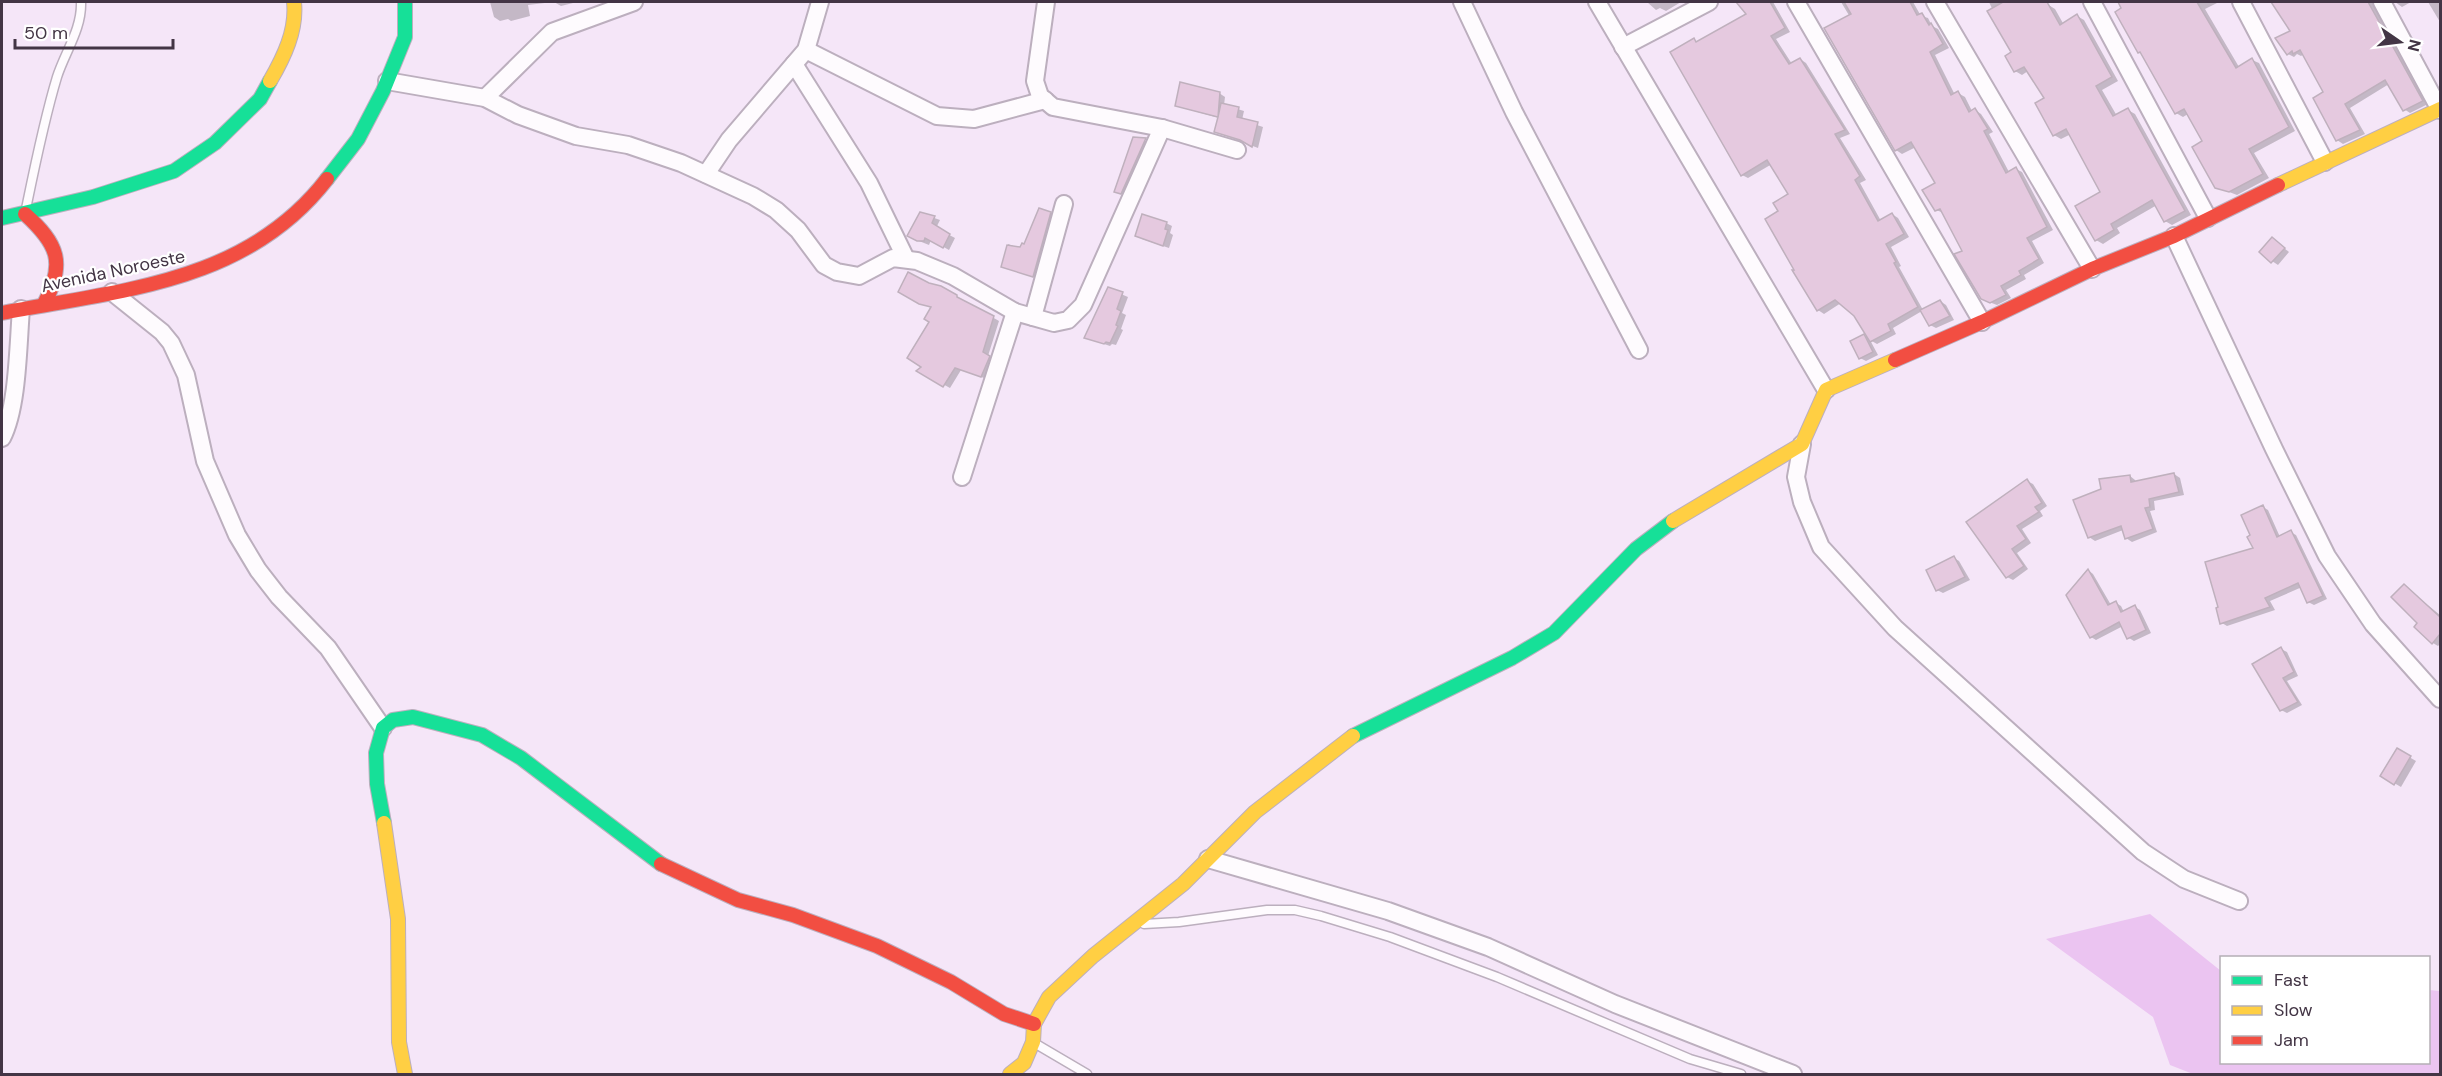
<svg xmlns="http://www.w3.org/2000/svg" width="2442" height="1076" viewBox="0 0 2442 1076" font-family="'DM Sans',sans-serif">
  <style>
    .green { fill: #ebc4f1 }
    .shadow { fill: #0003 }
    .building { fill: #e5c9df; stroke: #bfb0bd; stroke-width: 1.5 }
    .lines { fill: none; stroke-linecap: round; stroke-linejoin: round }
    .lane-casing { stroke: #bcafbe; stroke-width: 11 }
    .street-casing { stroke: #bcafbe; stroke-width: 20 }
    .fast-casing { stroke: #bcafbe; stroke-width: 16 }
    .slow-casing { stroke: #bcafbe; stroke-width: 16 }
    .jam-casing { stroke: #bcafbe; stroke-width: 16 }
    .lane { stroke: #fefbfe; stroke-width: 8 }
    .street { stroke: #fefbfe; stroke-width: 16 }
    .fast { stroke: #16e098; stroke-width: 14 }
    .slow { stroke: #ffcf43; stroke-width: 14 }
    .jam { stroke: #f24e42; stroke-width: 14 }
    .labels { text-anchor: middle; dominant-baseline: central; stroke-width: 4.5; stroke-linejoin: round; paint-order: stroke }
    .street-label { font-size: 18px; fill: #433545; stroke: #fff }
  </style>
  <rect width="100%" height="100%" fill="#f5e6f8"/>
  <polygon class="green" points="2150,914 2221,971 2222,1062 2428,1062 2429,990 2440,991 2440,1074 2193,1074 2170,1065 2153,1017 2046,939"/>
  <g class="shadow">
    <polygon points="490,2 553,2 528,5 530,16 511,21 508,19 500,21 494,17"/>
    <polygon points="554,2 577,2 561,6"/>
    <polygon points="1647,2 1681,2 1666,11 1660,8 1656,10"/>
    <polygon points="1745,2 1773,2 1790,32 1776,39 1792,64 1800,59 1806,63 1850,134 1840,138 1866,180 1860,183 1881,221 1892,214 1898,218 1909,237 1891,247 1901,266 1899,267 1923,310 1940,301 1946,305 1954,320 1936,328 1930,325 1922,311 1893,328 1896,334 1877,344 1870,340 1878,355 1866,361 1860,358 1864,335 1870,339 1855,315 1841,303 1824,314 1818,310 1796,271 1780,211 1790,195 1772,164 1748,178 1742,175 1694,40 1699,43 1748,14 1740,4"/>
    <polygon points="1841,2 1913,2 1921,16 1928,18 1932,26 1938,29 1949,48 1935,55 1955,95 1958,93 1965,97 1972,111 1975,110 1981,114 1993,132 1989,134 2009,172 2016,169 2022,172 2053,230 2032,241 2044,263 2024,275 2026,279 2006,290 2011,298 1997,305 1989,302 1944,213 1936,210 1937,184 1916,147 1902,154 1896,150 1850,17"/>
    <polygon points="1989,2 2046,2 2047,4 2055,9 2064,25 2077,16 2084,20 2118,81 2102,90 2117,116 2128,110 2135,114 2191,215 2172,225 2165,221 2157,205 2117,228 2120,233 2103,244 2096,240 2102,193 2071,134 2061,139 2054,135 2046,99 2028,71 2022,75 2015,71 2013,53"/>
    <polygon points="2119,2 2219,2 2205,9 2239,67 2252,60 2259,63 2295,131 2254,153 2269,178 2237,195 2216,187 2204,142 2188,114 2183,117 2176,113"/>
    <polygon points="2273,2 2380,2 2377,6 2382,20 2428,104 2410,113 2404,109 2389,84 2350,108 2365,134 2343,144 2337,140 2325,93 2304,54 2301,56 2297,54 2294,57 2288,54 2292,32"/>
    <polygon points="2395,2 2411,2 2402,7"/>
    <polygon points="2428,2 2440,2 2440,22"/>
    <polygon points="1219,93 1225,97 1224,105 1244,111 1242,120 1263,127 1258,148 1216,132 1219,118 1176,106"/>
    <polygon points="1134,138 1151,143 1127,196 1116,191"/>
    <polygon points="920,213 940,220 936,228 955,238 949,250 931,240 929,245 914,239"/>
    <polygon points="1050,214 1056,217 1039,279 1003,266 1008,244 1021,249"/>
    <polygon points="1166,223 1172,226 1170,233 1173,235 1169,248 1142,239"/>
    <polygon points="2273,239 2289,252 2278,265 2272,261"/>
    <polygon points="929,284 941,287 999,321 988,356 995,360 987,379 961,370 950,388 919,371 923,366 932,308 900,292"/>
    <polygon points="1109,289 1128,297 1122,313 1126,315 1121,329 1123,330 1116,345 1112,344 1110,346 1092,340"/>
    <polygon points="2174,474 2180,478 2184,495 2154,501 2155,510 2150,511 2157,532 2132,542 2126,538 2123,530 2095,541 2089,537 2130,476 2135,480 2136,482"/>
    <polygon points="2027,481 2033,484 2047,506 2040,511 2043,516 2022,529 2031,543 2017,553 2028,569 2013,580 2007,577 1968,522"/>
    <polygon points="2263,507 2268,510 2280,537 2290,532 2296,535 2327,599 2314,605 2308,602 2302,587 2270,601 2275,610 2227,626 2222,623 2255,549 2252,536"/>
    <polygon points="1954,558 1959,561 1970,580 1943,593 1937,590"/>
    <polygon points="2088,570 2093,574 2111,605 2116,603 2121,606 2124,612 2135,607 2140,610 2151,633 2134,641 2129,638 2123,626 2096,640 2091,637"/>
    <polygon points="2404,586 2440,615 2440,644 2438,646 2433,643 2420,623"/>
    <polygon points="2281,649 2287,652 2298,676 2287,681 2302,705 2287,713 2281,710"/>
    <polygon points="2397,750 2416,761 2401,787 2382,776"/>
  </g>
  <g class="building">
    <polygon points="1736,2 1770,2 1785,28 1771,36 1789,64 1800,58 1845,130 1835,134 1860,176 1855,180 1878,221 1892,213 1904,234 1886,244 1896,262 1894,263 1918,307 1888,324 1891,331 1870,342 1854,316 1835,300 1817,311 1792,270 1794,270 1765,219 1778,211 1773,203 1788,194 1767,160 1741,176 1670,52 1694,38 1696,42 1746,14"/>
    <polygon points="1844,2 1910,2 1917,15 1922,13 1929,25 1931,23 1943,44 1930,52 1951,95 1958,91 1969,112 1975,108 1988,129 1984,131 2006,173 2016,167 2047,227 2027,238 2039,259 2019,271 2021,275 2001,286 2006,295 1990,303 1981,299 1954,254 1962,251 1940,209 1935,211 1922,190 1935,183 1911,142 1895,151 1824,28 1851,14"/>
    <polygon points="2003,2 2047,2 2060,25 2077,14 2112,77 2096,86 2113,116 2128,108 2185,211 2164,222 2152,200 2111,224 2114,230 2095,241 2075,206 2100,192 2066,129 2053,136 2035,103 2044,98 2024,67 2014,72 2005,56 2011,52 1987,11"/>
    <polygon points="2118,2 2197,2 2236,68 2252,58 2289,127 2249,149 2263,174 2229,192 2215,188 2192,147 2202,141 2184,109 2175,114 2140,52 2138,53 2115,12 2121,8"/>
    <polygon points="2271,2 2368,2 2423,101 2403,111 2385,80 2345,104 2360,130 2336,141 2313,98 2323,92 2300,50 2293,54 2292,51 2287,55 2275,38 2290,31"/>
    <polygon points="1180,82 1220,92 1218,117 1221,103 1239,107 1237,117 1258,122 1252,147 1240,140 1214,132 1218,117 1175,106"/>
    <polygon points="1133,137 1146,138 1121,194 1114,192"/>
    <polygon points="1039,208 1051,212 1033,277 1001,267 1007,245 1020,247 1022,243 1024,244"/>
    <polygon points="920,212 935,216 932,223 950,234 943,248 925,238 924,241 917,241 907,236"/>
    <polygon points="1142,214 1167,222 1165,229 1168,230 1163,246 1135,236"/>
    <polygon points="2272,237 2285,248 2271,263 2259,252"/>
    <polygon points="908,272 929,283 941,286 957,295 957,297 994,316 983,352 990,356 981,377 955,368 943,387 916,371 921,367 907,358 929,322 924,319 931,307 919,304 898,292"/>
    <polygon points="1108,287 1123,292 1117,309 1121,311 1116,325 1118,326 1110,343 1106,342 1104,344 1084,338"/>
    <polygon points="1940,300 1950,316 1929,326 1920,310"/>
    <polygon points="1864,334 1873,352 1859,359 1850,341"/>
    <polygon points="2174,473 2179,492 2149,499 2150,507 2145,508 2153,529 2125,539 2121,526 2088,538 2073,500 2101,489 2099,479 2130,475 2131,482"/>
    <polygon points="2027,479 2042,503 2035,507 2039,512 2017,526 2026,539 2012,549 2024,566 2006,578 1966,522"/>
    <polygon points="2263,505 2277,537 2291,530 2323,596 2307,603 2298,583 2265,598 2270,607 2220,624 2216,608 2218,607 2205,562 2253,548 2247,537 2250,535 2241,515"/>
    <polygon points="1954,556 1965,577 1936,591 1926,570"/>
    <polygon points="2088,569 2108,605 2116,601 2121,612 2135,605 2146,630 2127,639 2119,622 2090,638 2066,595"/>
    <polygon points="2404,584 2440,617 2440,634 2432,644 2414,627 2417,623 2391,597"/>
    <polygon points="2281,647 2294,672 2283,678 2298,702 2280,711 2252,664"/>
    <polygon points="2397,748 2411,756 2394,785 2380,776"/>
  </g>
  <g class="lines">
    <g class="lane-casing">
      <g id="lane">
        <path d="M26,209C35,165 44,120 57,77C65,52 82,29 81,2"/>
        <polyline points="1144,924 1179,922 1267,910 1295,910 1321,916 1390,937 1497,977 1690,1059 1741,1074"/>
        <polyline points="1036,1044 1087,1074"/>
      </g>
    </g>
    <g class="street-casing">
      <g id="street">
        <polyline points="1046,2 1035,81 1040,96 1053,107 1162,128 1237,150"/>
        <polyline points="1462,2 1514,112 1639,350"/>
        <polyline points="1597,2 1826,390"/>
        <polyline points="1796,2 1982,322"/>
        <polyline points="1935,2 2092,269"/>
        <polyline points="2092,2 2208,218"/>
        <polyline points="2241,2 2325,162"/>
        <polyline points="2382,2 2440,110"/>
        <polyline points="1623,47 1709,2"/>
        <polyline points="806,50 937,116 974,119 1045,100"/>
        <polyline points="794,64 869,183 906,259"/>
        <polyline points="387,81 485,98 518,115 576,136 628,145 681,163 753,196 776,210 798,230 824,265 837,272 859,276 893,258 917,261 953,276 1015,312 1054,323 1068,320 1083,305 1162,128"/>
        <polyline points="485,98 552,32 634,2"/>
        <polyline points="706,174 729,140 806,50 820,2"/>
        <polyline points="2174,236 2274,449 2327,556 2373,624 2440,699"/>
        <polyline points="112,292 162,332 171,343 186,375 205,461 237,535 258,570 279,597 328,648 383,728"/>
        <polyline points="1033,317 1064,204"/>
        <path d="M2,438C18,407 18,345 21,309"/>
        <polyline points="1802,444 1796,477 1802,502 1821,547 1895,628 2143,852 2184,879 2239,901"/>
        <polyline points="962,477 1015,312"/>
        <polyline points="1208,859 1388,911 1488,947 1615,1004 1793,1074"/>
      </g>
    </g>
    <g class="fast-casing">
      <g id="fast">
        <polyline points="327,179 358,139 383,91 405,37 405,2"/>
        <polyline points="2,218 93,197 174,171 215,143 260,99 270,81"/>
        <polyline points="1353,736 1512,658 1554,633 1636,549 1673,521"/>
        <polyline points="384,823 377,784 376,753 383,728 393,720 413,717 482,735 521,758 661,864"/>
      </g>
    </g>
    <g class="slow-casing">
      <g id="slow">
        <path d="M270,81C284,57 297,30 294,2"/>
        <polyline points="2278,185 2440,109"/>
        <polyline points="1673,521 1802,444 1826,390 1895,360"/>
        <polyline points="384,823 398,919 399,1042 405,1074"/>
        <polyline points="1010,1074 1024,1063 1033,1042 1034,1024 1049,997 1093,956 1183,884 1255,812 1353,736"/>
      </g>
    </g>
    <g class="jam-casing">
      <g id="jam">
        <path d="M25,214C58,244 66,263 44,304"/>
        <path d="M2,313C121,290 247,283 327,179"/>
        <polyline points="1895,360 1982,322 2092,269 2174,236 2278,185"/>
        <polyline points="661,864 738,900 793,915 877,946 951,982 1004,1014 1034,1024"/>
      </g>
    </g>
    <use href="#lane" class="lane"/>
    <use href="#street" class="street"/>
    <use href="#fast" class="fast"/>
    <use href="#slow" class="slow"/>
    <use href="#jam" class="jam"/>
  </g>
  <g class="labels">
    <g class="street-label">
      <text transform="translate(113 271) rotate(-12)">Avenida Noroeste</text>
    </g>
  </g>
  <rect width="2442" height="1076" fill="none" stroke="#433545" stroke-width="6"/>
  <rect x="2220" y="956" width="210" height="108" fill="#ffffff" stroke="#b4aeb5" stroke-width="1.5"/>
  <rect x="2232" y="976" width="30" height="9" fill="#16e098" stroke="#b4aeb5" stroke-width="1.5"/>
  <text x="2274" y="986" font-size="18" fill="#433545">Fast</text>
  <rect x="2232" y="1006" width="30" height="9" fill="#ffcf43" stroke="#b4aeb5" stroke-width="1.5"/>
  <text x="2274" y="1016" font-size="18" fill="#433545">Slow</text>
  <rect x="2232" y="1036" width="30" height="9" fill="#f24e42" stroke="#b4aeb5" stroke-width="1.5"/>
  <text x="2274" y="1046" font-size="18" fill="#433545">Jam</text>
  <g transform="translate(2400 42) rotate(104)" stroke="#ffffff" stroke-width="4.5" paint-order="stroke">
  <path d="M0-4.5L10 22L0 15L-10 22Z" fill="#433545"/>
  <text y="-9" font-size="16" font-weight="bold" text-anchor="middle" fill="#433545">N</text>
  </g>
  <path d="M15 39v9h158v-9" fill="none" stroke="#433545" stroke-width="3"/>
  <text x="24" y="39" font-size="18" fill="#433545" stroke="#ffffff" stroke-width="4.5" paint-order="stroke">50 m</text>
</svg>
